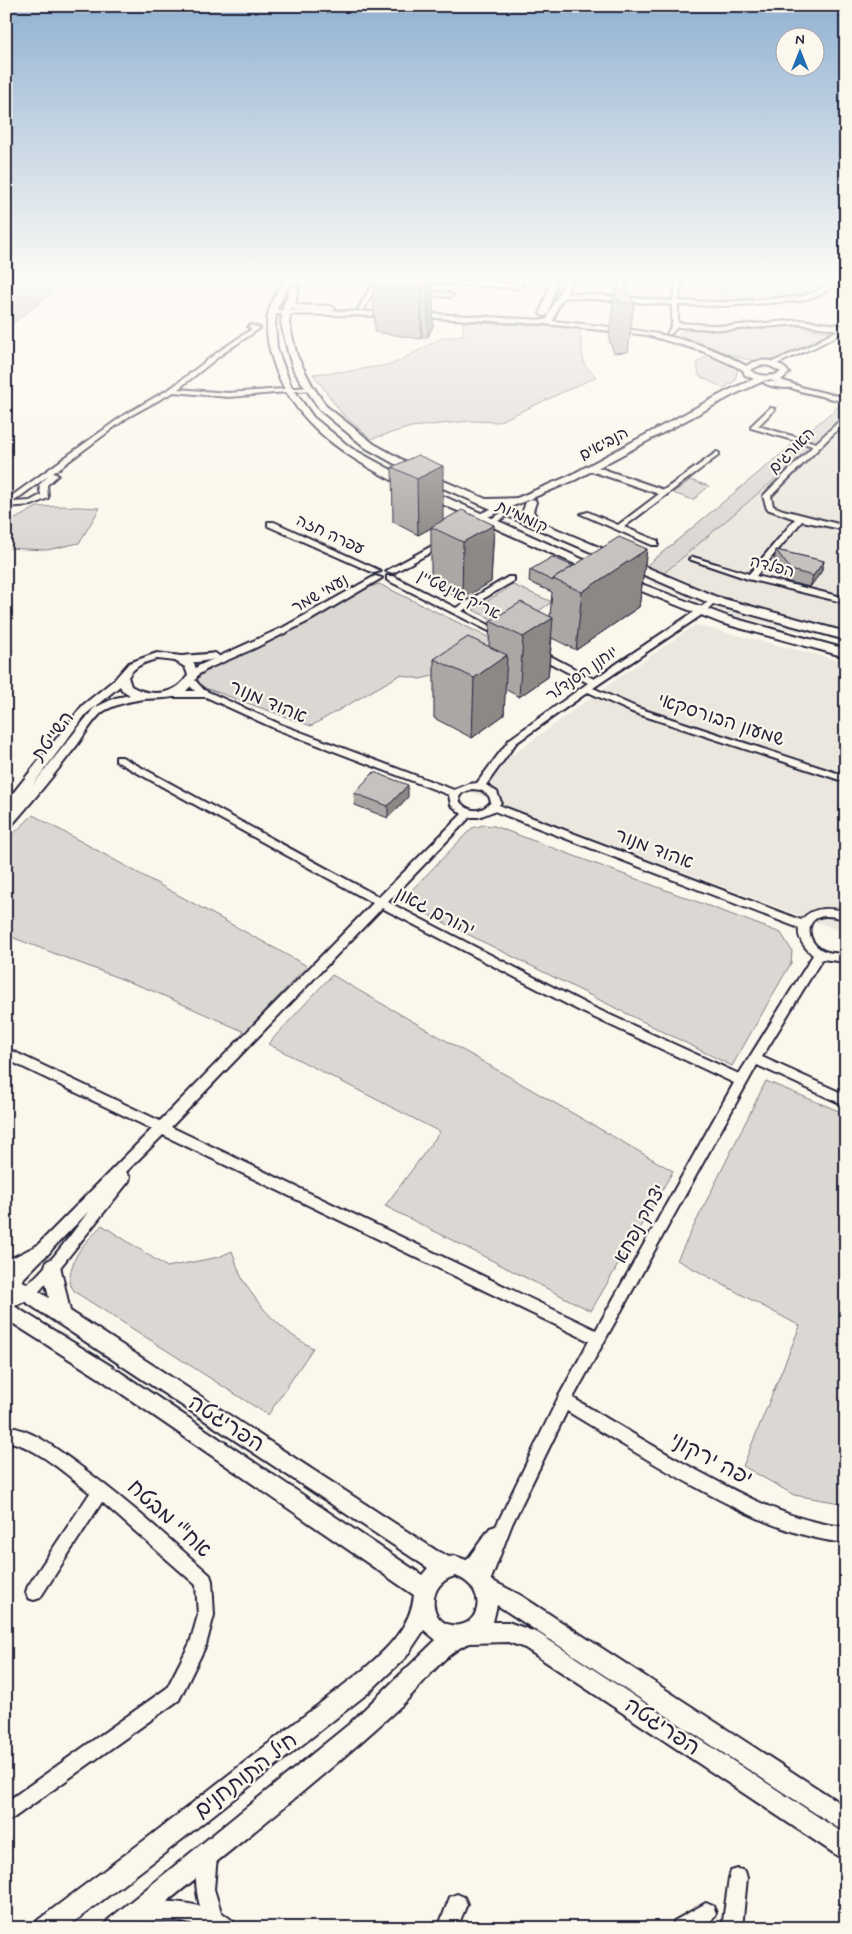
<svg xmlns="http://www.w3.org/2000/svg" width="852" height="1934" viewBox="0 0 852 1934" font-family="Mynerve,'Playpen Sans Hebrew',sans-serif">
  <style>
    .built { fill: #ebe7df }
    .green { fill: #dbd8d3; stroke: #7e7d87 }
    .water { fill: #b1aeb0; stroke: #787681 }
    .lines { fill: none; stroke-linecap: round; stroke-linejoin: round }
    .minor-casing { stroke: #22223b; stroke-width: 4 }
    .tertiary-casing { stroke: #22223b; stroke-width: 4 }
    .secondary-casing { stroke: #22223b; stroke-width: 4 }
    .minor { fill: #fbf7ec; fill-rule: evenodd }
    .tertiary { fill: #fbf7ec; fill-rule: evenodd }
    .secondary { fill: #fbf7ec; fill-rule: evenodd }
    .wall { fill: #aaa7a5; stroke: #22223b }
    .shaded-wall { fill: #8b8886; stroke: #22223b }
    .building { fill: #c6c2c0; stroke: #22223b }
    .labels { text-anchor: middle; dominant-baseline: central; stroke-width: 4.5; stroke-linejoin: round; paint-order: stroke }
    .far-street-label { font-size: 16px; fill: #22223b; stroke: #fbf7ec }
    .street-label { font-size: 19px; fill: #22223b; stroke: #fbf7ec }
    .near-street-label { font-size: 22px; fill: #22223b; stroke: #fbf7ec }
  </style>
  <rect width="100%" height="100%" fill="#fbf7ec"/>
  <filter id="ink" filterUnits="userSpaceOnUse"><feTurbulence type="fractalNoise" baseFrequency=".02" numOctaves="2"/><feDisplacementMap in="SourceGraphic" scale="10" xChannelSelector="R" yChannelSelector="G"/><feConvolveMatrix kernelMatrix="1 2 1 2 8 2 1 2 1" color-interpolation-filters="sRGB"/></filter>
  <g filter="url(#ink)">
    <g class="built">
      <polygon points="846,413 846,642 730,615 649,582"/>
      <polygon points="695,625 846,662 846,933 465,790 608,685"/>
    </g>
    <g class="green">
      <polygon points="718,277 831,277 803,294 731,301 721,300"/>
      <polygon points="463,322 579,328 584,364 596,377 498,422 470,421 411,427 371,439 343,415 313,374 351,371 393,364 442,338 463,335"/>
      <path d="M798,326L831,333L773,361C741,364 707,345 678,334L686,330Z"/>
      <polygon points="708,355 738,367 735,381 724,388 699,376 697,362"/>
      <polygon points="839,406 846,407 846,419 663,574 646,566"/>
      <polygon points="690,480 709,486 693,500 673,493"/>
      <polygon points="61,506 100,508 79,543 47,550 6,548 6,524 37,507"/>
      <polygon points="379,584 504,645 469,668 420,679 400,675 311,726 200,686 198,679 203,671 286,633 367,588"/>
      <polygon points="513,585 552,602 512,629 473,610"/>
      <polygon points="33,815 307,966 245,1032 153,991 6,935 6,841"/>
      <polygon points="484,825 494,826 781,933 792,951 791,963 732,1066 401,901 472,828"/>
      <polygon points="332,975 673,1171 591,1311 385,1206 440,1132 268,1044"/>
      <polygon points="766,1081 846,1114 846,1225 838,1239 846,1245 846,1504 794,1495 743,1466 800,1326 677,1260"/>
      <path d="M102,1225L167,1267L219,1257L232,1251C236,1260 238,1272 243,1280C260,1309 284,1333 313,1348L268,1415L75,1292L69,1283C72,1253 83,1246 102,1225Z"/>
    </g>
    <polygon class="water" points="6,277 73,277 6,329"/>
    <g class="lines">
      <g class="minor-casing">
        <g id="minor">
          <polygon points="336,277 381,277 404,279 401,281 380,280 364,309 361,311 358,309 375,280 338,279"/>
          <polygon points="520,277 525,277 523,285 516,288 420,282 417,280 420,278 516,284"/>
          <polygon points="621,277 627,277 623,299 620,301 617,299"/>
          <polygon points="678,277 683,277 678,303 678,323 728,326 801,320 846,326 846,331 815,347 772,366 770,365 770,363 811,345 838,330 801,324 728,330 677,327 671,334 667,334 672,325 672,303"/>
          <polygon points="419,291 450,293 453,295 450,297 417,294"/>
          <path d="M251,325L260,328L222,354L178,389L228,393L310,387L312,388V390L228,397L174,392L168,395L128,417L53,473L58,475L47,485L48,498L32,505L6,507V500L124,415L171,388L218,352L252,329L248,327ZM48,476L39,485L41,495L30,501L13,502Z"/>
          <polygon points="772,377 804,388 846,398 846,402 800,391 770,380 769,379"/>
          <polygon points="770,408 775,409 758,426 816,443 846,415 846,421 771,496 773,506 783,510 846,526 846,530 802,521 756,576 846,598 846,603 748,579 689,559 693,557 749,574 795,519 767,509 763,496 813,446 751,428 751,426"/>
          <polygon points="717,452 719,453 719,455 624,527 658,541 658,545 652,545 581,514 588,512 618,525 659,494 588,470 588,466 594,466 664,490"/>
          <polygon points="507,510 514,512 485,528 478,526"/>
          <polygon points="268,522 274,522 381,571 374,573 268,526"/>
          <polygon points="441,541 448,543 393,573 386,571"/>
          <path d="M375,576L382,578L309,621L253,649L209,668L193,678L204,690L282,725L454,790L469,784L477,783L510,739L588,683L533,654V650H539L594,679L697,610L713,598L717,600L703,614L593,688L638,708L846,776V782L632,712L588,692L516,743L486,785L497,792L501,802L499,805L801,920C814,906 828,908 846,911V919C840,918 833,916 826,916C806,916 805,938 819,948C827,954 837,953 846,954V962L822,959L762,1057L846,1095V1106L757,1065L573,1398C615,1423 657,1449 700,1472C746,1497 792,1522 846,1527V1543C794,1538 748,1515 703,1491C656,1466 612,1438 567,1411L512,1524L488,1587L482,1589L476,1587L474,1581L476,1575L470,1578L464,1576L462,1570L464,1564L490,1528L496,1526L559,1396L589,1341L163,1135L126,1172L130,1177L129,1181L58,1270L34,1297L6,1310V1277L152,1129L6,1059V1048L160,1121L373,903L116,761V757H122L379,897L462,814L451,805L449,795L276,729L206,697H170L166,694L170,691H195L190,686L188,680L192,677L189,675L198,666L284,627ZM472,789L481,790L489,796L491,802C481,813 470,813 460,802L459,797L462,793ZM494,811L799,928C797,939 805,948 813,955L739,1074L586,1004L388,902L470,817H479ZM382,908L578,1010L734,1083L596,1330L171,1127ZM89,1211C69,1236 41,1279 14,1293L16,1286Z"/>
          <polygon points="387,576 393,576 456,608 508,577 514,577 514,581 462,611 506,634 505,636 499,636 387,580"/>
          <path d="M215,653L219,656L218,658C206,661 183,666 173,658C177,655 205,655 215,653Z"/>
          <path d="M6,1426C33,1430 54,1447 76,1463C123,1497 166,1536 210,1575L212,1581L214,1615L206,1645L179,1700L12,1819L6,1822V1802L167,1688L190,1643L198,1615L196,1585L102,1502L40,1598L34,1600L28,1598L26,1592L28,1586L90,1493C67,1475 36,1446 6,1441Z"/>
          <path d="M208,1847L215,1849L217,1856L214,1889L221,1912L233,1921L235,1928H210L182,1922H139L132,1919L129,1912L132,1905C150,1898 182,1902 200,1906C195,1888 194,1867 201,1849Z"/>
          <polygon points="738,1869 745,1871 747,1878 742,1928 722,1928 729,1878 731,1871"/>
          <polygon points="457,1894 464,1897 467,1904 457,1928 438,1928 450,1897"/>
          <path d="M706,1903L713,1906L716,1913C708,1931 688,1928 672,1928L674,1921Z"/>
        </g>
      </g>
      <g class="tertiary-casing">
        <g id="tertiary">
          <polygon points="552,277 558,277 548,314 544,316 540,314"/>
          <path d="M566,277H572L567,293L675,301L724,302L798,297L814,293L841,277H846V279L818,296L798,301L724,306L675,305L565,297L559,304L553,321C618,328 688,331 746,366C760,357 779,359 789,373L781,380H766L733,395L575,480L485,518H479V514L569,476L727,391L754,379L745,375L743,370L733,365L702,351L647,335L545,324L416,317L412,315L416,313L544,320L547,319C552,304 561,292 566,277ZM761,365L770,366L781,372C772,378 757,376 750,370Z"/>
          <polygon points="270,310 392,312 396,314 392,316 273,314 270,314"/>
          <path d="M765,381L791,384L795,386C788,390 771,387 764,383Z"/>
          <path d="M157,653L181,656L194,663L198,675C184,702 169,697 144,699C130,701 116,704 104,711C94,718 85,734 78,744C56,772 34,800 10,827L6,828V816L8,813L6,814V802L83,705L114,680L129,663ZM157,659L175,661L185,667L188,675C176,696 150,697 131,686L128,677C134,666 145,662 157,659ZM120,686L122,690L130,695L115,698L94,708L32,786L86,714Z"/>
          <path d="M44,1242L50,1244L52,1249C47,1260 20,1271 9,1272L49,1298L46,1283L45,1266L47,1261L53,1258L59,1261L70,1311L437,1551L449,1557L455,1556L477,1564L487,1572L491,1580L520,1595L846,1807V1831L838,1828L497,1605L493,1622H508L538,1633L846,1835V1859L838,1856L525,1648L508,1642L470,1643C445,1651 422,1686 403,1704C318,1783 225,1854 135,1928H104L108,1920L348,1725L436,1640L424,1630L406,1657L368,1693L166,1852L66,1928H34L38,1920L150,1836L363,1670C386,1650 411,1627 414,1595L99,1378L6,1319V1301L111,1366L422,1575L428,1568L6,1289V1257H14ZM455,1576C471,1581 483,1597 475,1614C472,1620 466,1624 460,1625C429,1630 423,1584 455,1576Z"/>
        </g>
      </g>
      <g class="secondary-casing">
        <g id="secondary">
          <path d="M285,277H293L277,309L275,324L277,349L291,386L313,417L351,448L419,485L604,569L606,571L604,573H596C554,555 513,536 471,517C399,484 303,448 275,367C269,349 264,330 269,311C271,300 280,288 285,277Z"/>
          <polygon points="292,284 299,286 295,302 298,305 331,306 335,309 331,312 296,310 291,307 289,323 297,356 312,385 326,406 374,444 430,475 486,499 522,498 523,500 522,502 498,504 525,516 523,511 526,502 531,499 535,500 536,502 533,511 540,522 717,597 846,632 846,640 709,603 422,479 366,448 320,410 294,371 289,356 281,323 283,306"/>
          <polygon points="623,577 729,617 846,649 846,657 721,623 619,582 617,580 619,578"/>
        </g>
      </g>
      <use href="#minor" class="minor"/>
      <use href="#tertiary" class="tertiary"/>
      <use href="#secondary" class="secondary"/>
    </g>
    <g class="wall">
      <polygon points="433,277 433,326 428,337 422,337 421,339 375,332 373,281"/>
      <polygon points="614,291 634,302 628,352 614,353 609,340"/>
      <polygon points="418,455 443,520 494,525 491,582 462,599 431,584 431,528 418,535 393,522 392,467"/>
      <polygon points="647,549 639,607 576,650 552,638 548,677 519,697 505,689 504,715 472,738 434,718 434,659 489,647 490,621 550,617 552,592 529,582 530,570 573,566"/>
      <polygon points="776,550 824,561 821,572 810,587 788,582 774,561"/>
      <polygon points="354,793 408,797 388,818 355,805"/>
    </g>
    <g class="shaded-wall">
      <polygon points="433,277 433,326 428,337 428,288"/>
      <polygon points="422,287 422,337 421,339 421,289"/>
      <polygon points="443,466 443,522 431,527 431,528 418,535 417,479"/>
      <polygon points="494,525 491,582 462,599 463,542"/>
      <polygon points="647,549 639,607 576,650 582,592"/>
      <polygon points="824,561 821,572 810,587 813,576"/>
      <polygon points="553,618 548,677 519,697 523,637"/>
      <polygon points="507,655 504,715 472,738 474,678"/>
      <polygon points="408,785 408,797 388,818 388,806"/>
    </g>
    <g class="building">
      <polygon points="400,277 433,277 428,288 422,287 421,289 373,283 373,281"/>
      <polygon points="627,290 634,302 619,303 614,291"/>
      <polygon points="418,455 443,466 417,479 392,467"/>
      <polygon points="462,510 494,525 463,542 431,527"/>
      <polygon points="619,537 647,549 582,592 553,579"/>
      <polygon points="776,550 824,561 813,576 791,570"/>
      <polygon points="552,557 573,566 553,579 553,581 530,570"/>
      <polygon points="521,602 553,618 523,637 490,621"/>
      <polygon points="468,637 507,655 474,678 434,659"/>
      <polygon points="374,772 408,785 388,806 354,793"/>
    </g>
  </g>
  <linearGradient id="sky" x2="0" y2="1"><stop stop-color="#92b2d2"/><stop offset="0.51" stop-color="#fdfbf6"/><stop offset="1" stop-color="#fdfbf6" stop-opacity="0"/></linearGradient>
  <rect width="852" height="547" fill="url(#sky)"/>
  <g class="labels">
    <g class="far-street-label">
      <text transform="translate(604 444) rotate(-28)">הנביאים</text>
      <text transform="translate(792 451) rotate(-45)">האורגים</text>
      <text transform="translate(522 517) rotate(25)">קוממיות</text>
      <text transform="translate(330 535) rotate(25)">עפרה חזה</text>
      <text transform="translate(772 567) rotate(15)">הפלדה</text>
      <text transform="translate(320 594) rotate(-30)">נעמי שמר</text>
      <text transform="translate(459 595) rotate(27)">אריק אינשטיין</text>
      <text transform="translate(582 674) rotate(-35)">יוחנן הסנדלר</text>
    </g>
    <g class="street-label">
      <text transform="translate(268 702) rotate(23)">אהוד מנור</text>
      <text transform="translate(721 720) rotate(18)">שמעון הבורסקאי</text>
      <text transform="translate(53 736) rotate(-53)">השייטת</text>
      <text transform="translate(654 849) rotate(21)">אהוד מנור</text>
      <text transform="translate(435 912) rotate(27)">יהורם גאון</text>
      <text transform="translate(640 1224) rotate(-61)">יצחק נפחא</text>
    </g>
    <g class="near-street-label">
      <text transform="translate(226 1424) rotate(33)">הפריגטה</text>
      <text transform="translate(711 1460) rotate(28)">יפה ירקוני</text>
      <text transform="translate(169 1519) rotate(42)">אח"י מבטח</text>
      <text transform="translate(662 1727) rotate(34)">הפריגטה</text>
      <text transform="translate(246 1776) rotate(-38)">חיל התותחנים</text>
    </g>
  </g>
  <rect width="852" height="1934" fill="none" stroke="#fbf7ec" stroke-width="25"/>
  <rect x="12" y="12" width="827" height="1909" fill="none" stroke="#22223b" stroke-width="2" filter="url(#ink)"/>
  <g transform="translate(800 52)"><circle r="24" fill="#fbf7ec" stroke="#a4a2a5"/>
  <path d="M0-4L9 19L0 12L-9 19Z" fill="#1f6fb2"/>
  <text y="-8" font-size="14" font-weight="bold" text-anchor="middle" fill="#22223b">N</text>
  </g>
</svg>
